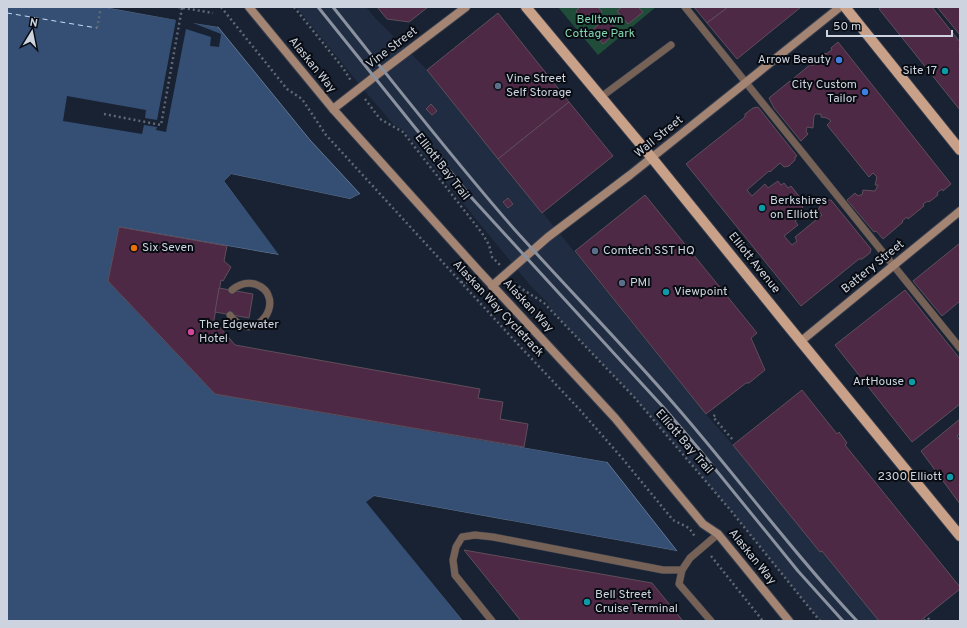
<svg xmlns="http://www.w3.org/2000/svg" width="967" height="628" viewBox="0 0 967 628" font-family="Overpass,sans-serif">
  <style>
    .built { fill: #202c41 }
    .green { fill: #204d39 }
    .water { fill: #344f73; stroke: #627793 }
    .pier { fill: #192232 }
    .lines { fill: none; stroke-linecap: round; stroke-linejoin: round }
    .ferry { stroke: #cadcf5; stroke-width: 1; stroke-dasharray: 5 4; stroke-linecap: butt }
    .building { fill: #4d2945; stroke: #604e5b }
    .lane-casing { stroke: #363e4e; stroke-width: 8 }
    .secondary-casing { stroke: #363e4e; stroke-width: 10 }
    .primary-casing { stroke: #363e4e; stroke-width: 12 }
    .path { stroke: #606876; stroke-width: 2.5; stroke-dasharray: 2 3; stroke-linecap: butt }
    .lane { stroke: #756156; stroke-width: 7 }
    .secondary { stroke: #a48573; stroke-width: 8 }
    .primary { stroke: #c9a189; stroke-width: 10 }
    .rail { stroke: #8b929f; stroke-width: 3 }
    .shop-dot { fill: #3f7fe0; stroke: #080c12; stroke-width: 1.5 }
    .culture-dot { fill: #0f9aa8; stroke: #080c12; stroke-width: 1.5 }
    .service-dot { fill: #5c6f8a; stroke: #080c12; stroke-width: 1.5 }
    .food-dot { fill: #e8710a; stroke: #080c12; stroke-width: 1.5 }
    .hotel-dot { fill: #d1479c; stroke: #080c12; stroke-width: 1.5 }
    .labels { text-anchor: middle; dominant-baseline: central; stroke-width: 4; stroke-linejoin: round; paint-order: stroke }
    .park-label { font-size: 12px; fill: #84d6af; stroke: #080c12 }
    .street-label { font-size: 12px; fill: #ced4df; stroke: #080c12 }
    .poi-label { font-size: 12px; fill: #ced4df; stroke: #080c12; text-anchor: start }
  </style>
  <rect width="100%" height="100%" fill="#192232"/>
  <polygon class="built" points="296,7 366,7 376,19 427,70 706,414 733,445 820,552 822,551 879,621 820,621 732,512 634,397 553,312 547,302 529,284 404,131 393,124 369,96"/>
  <polygon class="green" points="558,7 656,7 598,55"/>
  <polygon class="water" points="7,7 104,7 218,27 310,140 360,194 350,199 231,174 224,181 280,255 119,227 215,393 607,462 677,551 374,496 367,502 463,621 7,621"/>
  <g class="pier">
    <polygon points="104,7 116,7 216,25 218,27 193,23 221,34 219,47 210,46 211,37 186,29 166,132 156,130 157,127 144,125 142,134 63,121 67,96 146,110 145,118 157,120 176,20"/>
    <polygon points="231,174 350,199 360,194 362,195 349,201 232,176 227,181 282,254 281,257 280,257 121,229 216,392 605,459 607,462 215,394 108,281 119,227 279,255 224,181"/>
    <polygon points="374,496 677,551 678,552 374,498 369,502 465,621 463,621 366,502"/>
  </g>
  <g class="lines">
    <polyline class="ferry" points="7,13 97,28"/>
  </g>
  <g class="building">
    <polygon points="377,7 428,7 409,22 387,19"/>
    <polygon points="580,7 598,7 602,12 587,24 576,11"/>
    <polygon points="622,7 638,7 643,12 628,24 617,11"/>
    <polygon points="694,7 728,7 707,23"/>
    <polygon points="728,7 801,7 737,59 707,23"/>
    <polygon points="882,7 932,7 960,42 959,51 960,52 960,110 879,9"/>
    <polygon points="937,7 960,7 960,35"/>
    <polygon points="498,13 569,102 498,159 427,70"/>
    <polygon points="607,18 618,31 603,44 592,30"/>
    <polygon points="838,42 951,184 943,191 942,189 937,193 938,195 929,202 928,201 923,204 924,206 908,219 907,217 902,221 903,222 883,239 876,231 874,232 847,200 855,193 858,196 860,195 862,195 863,190 875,191 878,185 875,185 877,177 873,173 869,177 827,125 831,121 827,118 821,117 821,114 816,114 814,116 813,128 807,127 806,131 808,134 801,141 774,108 769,98 790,81 791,82 795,79 794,78 811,64 812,66 816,63 815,61 825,53 826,54 832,50 831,48"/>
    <polygon points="569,102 613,156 542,213 498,159"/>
    <polygon points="431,104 437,111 432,115 426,109"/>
    <polygon points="758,107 797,156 795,157 795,160 789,166 784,167 780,163 770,172 769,171 747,190 752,196 765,184 768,188 778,181 781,185 784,183 788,188 791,186 802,200 799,202 803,207 801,209 804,214 795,221 798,225 784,236 792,245 797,241 795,237 822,215 818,210 820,206 826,200 831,200 871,249 870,253 862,259 859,259 801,306 686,164 745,117 745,114 753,108"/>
    <polygon points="645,195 757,333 751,338 765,370 749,383 746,383 706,414 575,251"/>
    <polygon points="508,198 513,204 508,208 503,202"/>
    <polygon points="119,227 227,246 224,261 231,267 223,281 221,280 214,320 235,345 480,389 478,398 503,402 500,419 528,424 524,447 215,394 108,281"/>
    <polygon points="960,243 960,301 942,316 913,281"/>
    <polygon points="219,288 253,294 249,318 215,312"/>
    <polygon points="905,290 960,359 960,404 912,442 835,345"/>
    <polygon points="802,390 837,434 839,432 847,443 845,445 960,587 960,589 920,621 879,621 822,551 820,552 733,445"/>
    <polygon points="960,419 960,433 957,436 960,441 960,504 921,451"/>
    <polygon points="464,550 652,583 683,621 521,621"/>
  </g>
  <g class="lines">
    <g class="lane-casing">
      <g id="lane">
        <polyline points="685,7 960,348"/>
        <polyline points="601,97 671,45"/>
        <path d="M230,315C255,350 290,296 255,284C247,282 239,284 232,290"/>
        <polyline points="682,570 679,584 711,621"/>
        <polyline points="492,621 455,575 453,560 456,547 462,537 475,535 493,537 663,570 682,570 690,558 718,534"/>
      </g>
    </g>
    <g class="secondary-casing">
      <g id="secondary">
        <polyline points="249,7 333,109 477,269 615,418 703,524 718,534 789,621"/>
        <polyline points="333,109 383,70 466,7"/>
        <polyline points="492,286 548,237 630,175 840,7"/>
        <polyline points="800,342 960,211"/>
      </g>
    </g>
    <g class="primary-casing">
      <g id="primary">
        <polyline points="526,7 652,158 784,321 960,536"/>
        <polyline points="845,7 960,150"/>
      </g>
    </g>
    <g class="path">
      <polyline points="178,7 213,13"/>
      <polyline points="221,7 287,89 302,99 326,135 514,340 580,410 622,458 673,520 689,528 696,538"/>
      <polyline points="294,7 343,68 351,81"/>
      <polyline points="97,28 101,7"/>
      <polyline points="365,99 380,119 403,132 482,233 489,245 492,257 500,265"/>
      <polyline points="104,114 161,125 182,8"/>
      <polyline points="461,282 474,283"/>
      <path d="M515,283C523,291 534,296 544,303L634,397L732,512L820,621"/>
      <polyline points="715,415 713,417 733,440"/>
      <polyline points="711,556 763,621"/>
      <polyline points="921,620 921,621"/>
      <polyline points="924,621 928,618 930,621"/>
    </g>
    <use href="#lane" class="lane"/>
    <use href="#secondary" class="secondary"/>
    <use href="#primary" class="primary"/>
    <g class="rail">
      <polyline points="318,7 470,196 664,408 698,448 798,571 843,621"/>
      <path d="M333,7C393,82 452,158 515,230C568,289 623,345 674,404C736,475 792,552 857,621"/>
    </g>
  </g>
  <g class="shop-dot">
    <circle cx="839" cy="60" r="4"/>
    <circle cx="865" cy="92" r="4"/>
  </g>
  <g class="culture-dot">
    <circle cx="945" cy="71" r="4"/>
    <circle cx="762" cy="208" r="4"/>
    <circle cx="666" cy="292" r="4"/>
    <circle cx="912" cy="382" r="4"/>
    <circle cx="950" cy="477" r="4"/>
    <circle cx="587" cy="602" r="4"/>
  </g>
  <g class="service-dot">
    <circle cx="498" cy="86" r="4"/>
    <circle cx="595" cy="251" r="4"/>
    <circle cx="622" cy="283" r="4"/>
  </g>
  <circle class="food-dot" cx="134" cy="248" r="4"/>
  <circle class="hotel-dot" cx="191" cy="332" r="4"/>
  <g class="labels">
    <g class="park-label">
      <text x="600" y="20">Belltown<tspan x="600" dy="14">Cottage Park</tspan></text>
    </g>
    <g class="street-label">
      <text transform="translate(392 48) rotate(-37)">Vine Street</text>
      <text transform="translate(312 65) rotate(51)">Alaskan Way</text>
      <text transform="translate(659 137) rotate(-39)">Wall Street</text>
      <text transform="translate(442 167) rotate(52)">Elliott Bay Trail</text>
      <text transform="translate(754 263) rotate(51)">Elliott Avenue</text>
      <text transform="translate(873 267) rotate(-39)">Battery Street</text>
      <text transform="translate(528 306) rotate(47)">Alaskan Way</text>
      <text transform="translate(498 309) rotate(47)">Alaskan Way Cycletrack</text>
      <text transform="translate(684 442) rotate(49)">Elliott Bay Trail</text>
      <text transform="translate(752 557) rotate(51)">Alaskan Way</text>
    </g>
    <g class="poi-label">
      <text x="831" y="60" text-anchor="end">Arrow Beauty</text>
      <text x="937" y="71" text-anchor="end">Site 17</text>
      <text x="506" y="79">Vine Street<tspan x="506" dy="14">Self Storage</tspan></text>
      <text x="857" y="85" text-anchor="end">City Custom<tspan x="857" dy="14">Tailor</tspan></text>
      <text x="770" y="201">Berkshires<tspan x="770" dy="14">on Elliott</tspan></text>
      <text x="142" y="248">Six Seven</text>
      <text x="603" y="251">Comtech SST HQ</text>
      <text x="630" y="283">PMI</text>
      <text x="674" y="292">Viewpoint</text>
      <text x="199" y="325">The Edgewater<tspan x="199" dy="14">Hotel</tspan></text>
      <text x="904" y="382" text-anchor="end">ArtHouse</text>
      <text x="942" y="477" text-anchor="end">2300 Elliott</text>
      <text x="595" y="595">Bell Street<tspan x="595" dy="14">Cruise Terminal</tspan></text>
    </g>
  </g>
  <rect width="967" height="628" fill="none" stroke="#ced4df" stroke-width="16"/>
  <g transform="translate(32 32) rotate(10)" stroke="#080c12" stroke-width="3" paint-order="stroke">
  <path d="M0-3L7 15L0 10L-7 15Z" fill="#ced4df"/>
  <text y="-6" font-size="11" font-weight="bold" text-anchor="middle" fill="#ced4df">N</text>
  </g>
  <path d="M827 30v6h125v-6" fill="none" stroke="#ced4df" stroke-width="2"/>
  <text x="833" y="30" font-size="12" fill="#ced4df" stroke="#080c12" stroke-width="3" paint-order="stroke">50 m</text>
</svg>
